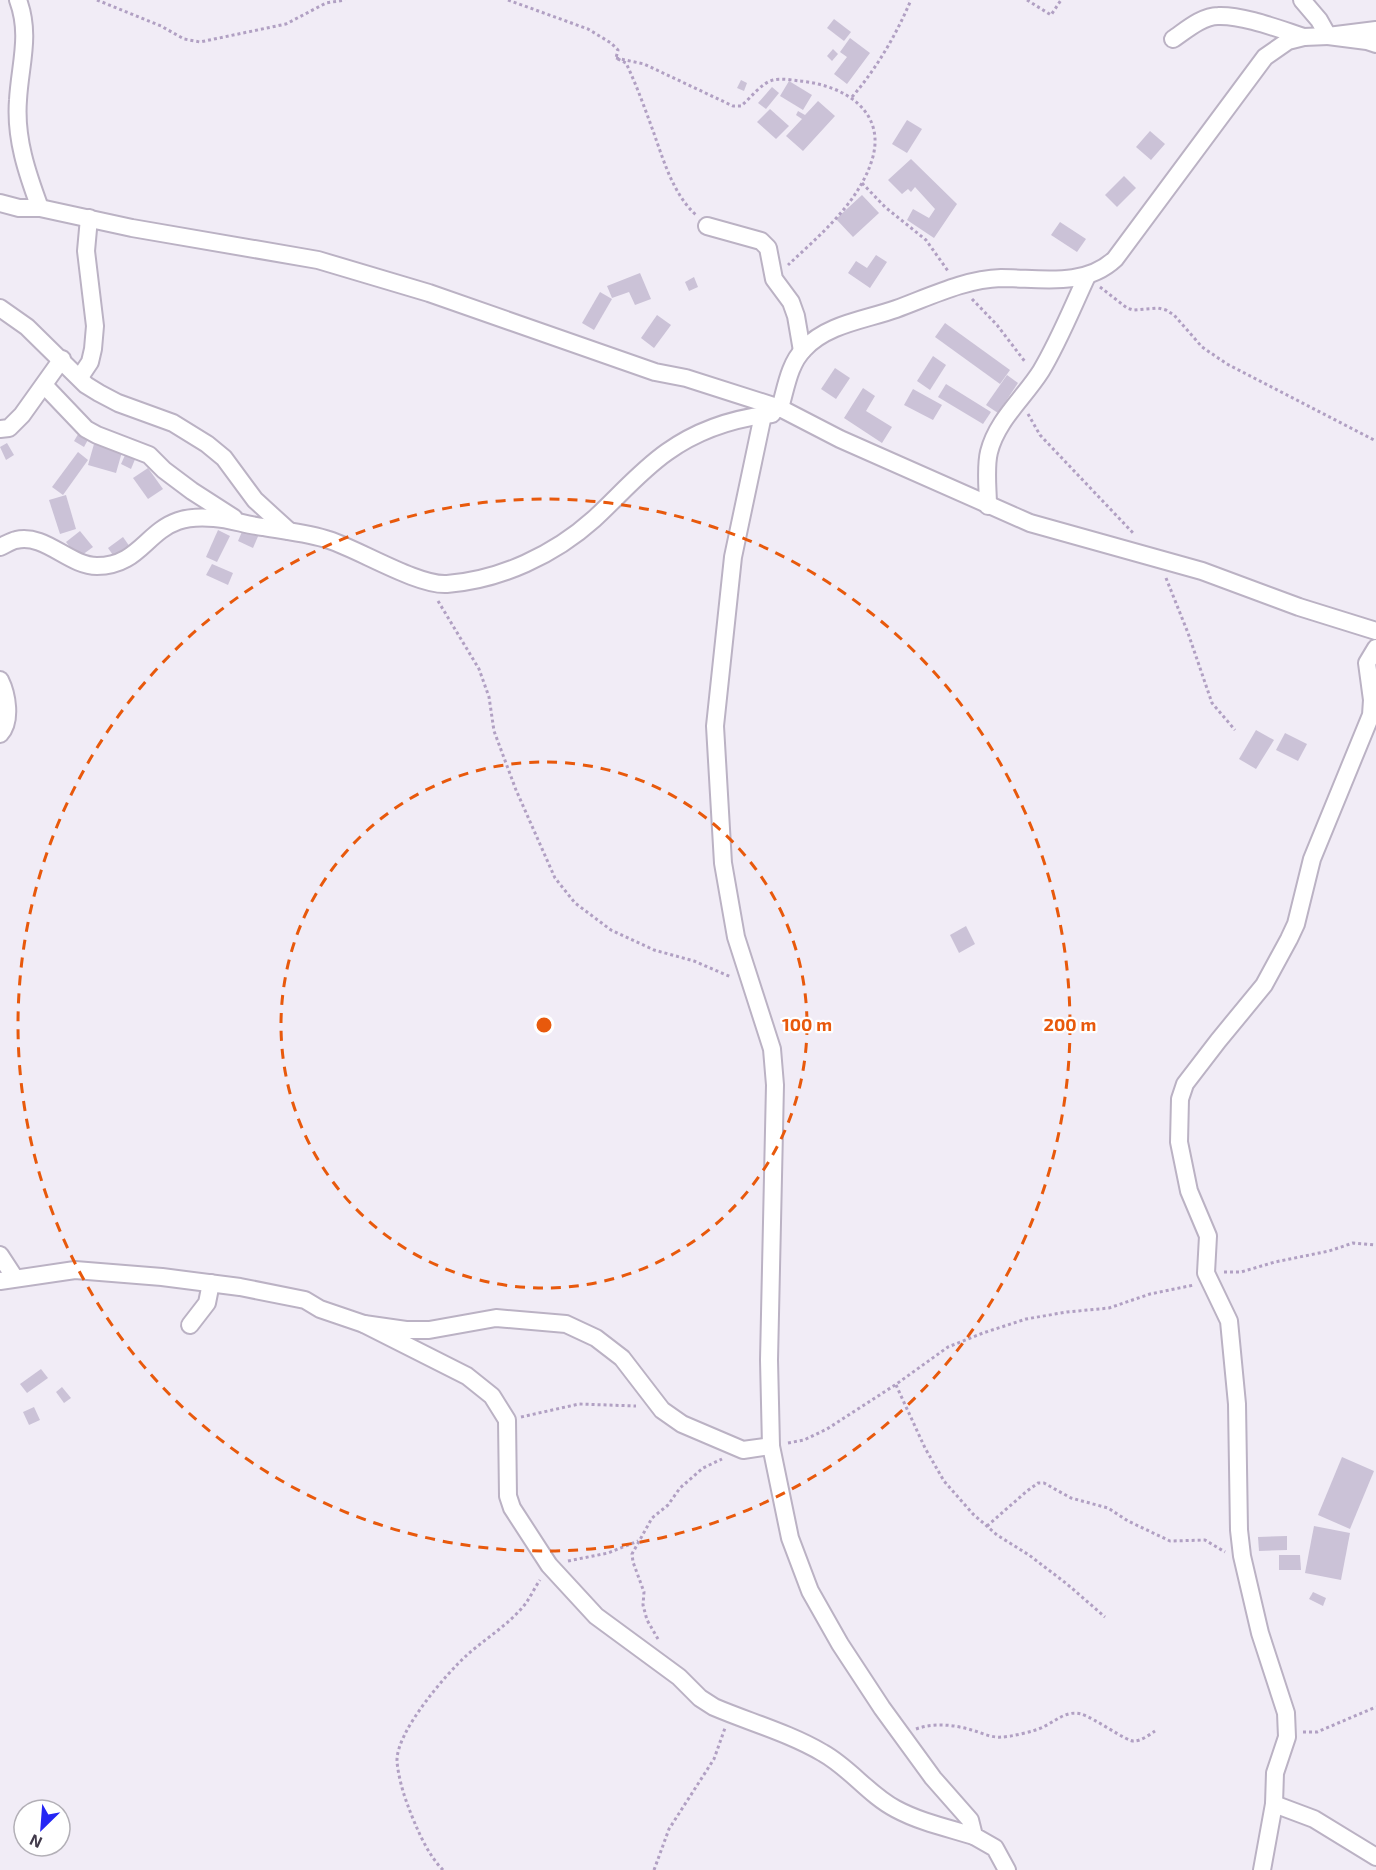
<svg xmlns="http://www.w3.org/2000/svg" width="1376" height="1870" viewBox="0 0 1376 1870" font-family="'Exo 2',sans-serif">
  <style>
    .building { fill: #cbc2d7 }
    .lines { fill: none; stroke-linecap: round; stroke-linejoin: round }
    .street-casing { stroke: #bbb2c4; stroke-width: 20 }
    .path { stroke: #b1a0c3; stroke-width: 3; stroke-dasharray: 3 3; stroke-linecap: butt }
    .street { stroke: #fff; stroke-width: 16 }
    .ring { fill: none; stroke: #e8590c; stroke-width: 3; stroke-dasharray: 10 8 }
    .centre { fill: #e8590c; stroke: #fff; stroke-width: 3 }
    .ring-label { font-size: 18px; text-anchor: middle; font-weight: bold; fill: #e8590c; stroke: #fff; stroke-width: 4.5; stroke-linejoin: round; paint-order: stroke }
  </style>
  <rect width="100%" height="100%" fill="#f1ecf6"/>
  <g class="building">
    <polygon points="834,19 851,32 844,41 827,28"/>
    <polygon points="850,38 870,53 847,84 834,74 847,57 840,52"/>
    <polygon points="833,49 838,54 832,61 827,56"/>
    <polygon points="741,80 747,83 744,91 737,88"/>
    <polygon points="789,81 812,95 803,110 780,96"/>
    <polygon points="772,87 779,93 766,109 758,103"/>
    <polygon points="818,101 835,116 803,151 786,136 802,119 796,115 798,111 805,115"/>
    <polygon points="770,109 789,126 776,139 757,122"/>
    <polygon points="907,120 922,129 907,153 892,144"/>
    <polygon points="1150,131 1165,144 1151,160 1136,147"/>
    <polygon points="911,159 957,204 934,238 907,220 913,209 929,218 935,209 915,187 911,192 908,189 902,194 888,180"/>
    <polygon points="1124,176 1136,188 1117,207 1105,195"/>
    <polygon points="862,195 879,213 853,237 836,219"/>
    <polygon points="1060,222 1086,239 1077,252 1051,235"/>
    <polygon points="876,255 887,262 870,288 848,273 856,261 867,268"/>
    <polygon points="640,273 651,299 635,305 629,292 612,298 607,286"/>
    <polygon points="694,277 698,287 689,291 685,282"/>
    <polygon points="600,292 612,299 594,330 582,323"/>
    <polygon points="657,315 671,325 654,348 641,338"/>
    <polygon points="945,323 1010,370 1000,384 935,337"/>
    <polygon points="933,356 946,365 930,390 917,381"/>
    <polygon points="835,368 850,378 836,399 821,389"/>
    <polygon points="1007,375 1018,383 998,413 986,405"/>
    <polygon points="946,384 991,412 983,424 938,397"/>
    <polygon points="863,388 875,396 866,411 892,427 882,443 844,418"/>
    <polygon points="913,389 942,405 933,420 904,405"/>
    <polygon points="80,431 90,436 84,447 74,441"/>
    <polygon points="7,443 14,455 6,460 0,447"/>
    <polygon points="94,444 122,452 116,473 88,465"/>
    <polygon points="78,452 88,460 63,495 52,487"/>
    <polygon points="126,453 136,457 131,469 121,464"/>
    <polygon points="148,468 163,489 148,499 133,478"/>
    <polygon points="66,495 76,529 60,534 49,500"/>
    <polygon points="244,527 259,534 253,548 238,541"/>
    <polygon points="218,530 230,536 217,562 206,557"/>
    <polygon points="80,531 93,547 78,558 66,542"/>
    <polygon points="123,537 130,547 115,558 108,548"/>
    <polygon points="212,564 233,573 228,585 206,575"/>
    <polygon points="1256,730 1274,740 1256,769 1239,759"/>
    <polygon points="1285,733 1307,744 1298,761 1276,750"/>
    <polygon points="966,926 975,944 959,953 950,935"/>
    <polygon points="41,1369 48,1378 27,1393 20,1384"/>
    <polygon points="62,1387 71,1398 64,1403 56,1392"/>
    <polygon points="34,1407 40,1420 29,1425 23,1412"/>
    <polygon points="1342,1457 1374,1471 1350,1529 1318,1515"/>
    <polygon points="1314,1526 1350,1533 1341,1580 1305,1573"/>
    <polygon points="1287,1536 1287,1550 1259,1551 1258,1537"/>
    <polygon points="1279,1555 1300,1555 1301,1570 1279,1570"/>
    <polygon points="1313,1592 1326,1598 1323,1606 1309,1599"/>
  </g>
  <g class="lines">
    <g class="street-casing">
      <g id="street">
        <path d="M18,0C31,35 20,64 18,100C15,138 27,173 40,208"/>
        <polyline points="1302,0 1319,20 1328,36 1367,41 1376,44"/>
        <path d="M1173,39C1185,31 1202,16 1218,16C1243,15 1279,29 1304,37"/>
        <polyline points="0,203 19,208 40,208 132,228 318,260 429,293 655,372 686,378 780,408 840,439 1030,523 1202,571 1299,607 1376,631"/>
        <polyline points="707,226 761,241 768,248 774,279 791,302 796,316 802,351"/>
        <polyline points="0,308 27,327 86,385 99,393 118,403 173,423 207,444 224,458 255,500 289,531"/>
        <polyline points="80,377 90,362 93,349 95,326 86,251 89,218"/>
        <polyline points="44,385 86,429 97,435 149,455 164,470 192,491 234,518"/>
        <polyline points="0,429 9,428 22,415 62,359"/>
        <path d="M988,506C988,490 985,468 989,452C997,420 1024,398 1041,371C1059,341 1072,308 1087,276"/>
        <path d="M0,547C5,545 11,541 16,540C45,533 69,566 97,566C138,566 146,532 178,521C189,517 202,517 214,518C230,519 246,525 263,527C285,531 308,533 329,540C360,550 418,586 447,584C500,580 554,555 594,519C618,497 640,471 667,452C698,430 734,418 772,414"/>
        <path d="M0,680C7,694 12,721 0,734"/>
        <polyline points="0,1255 15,1278"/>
        <polyline points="0,1281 75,1270 162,1277 240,1287 305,1300 320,1309 364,1324 406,1330 429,1330 496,1318 566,1324 596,1338 622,1358 662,1410 682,1424 743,1450 771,1446"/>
        <path d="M364,1324L467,1376L492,1396L507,1420L508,1496L512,1508L549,1565L596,1616L679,1677L700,1698L714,1707C749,1722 789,1733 823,1753C850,1768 869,1795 896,1809C920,1822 948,1828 974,1836"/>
        <polyline points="190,1325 207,1303 211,1283"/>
        <polyline points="1274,1804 1314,1819 1376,1857"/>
        <path d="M1007,1870L995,1848L974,1836L970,1820L933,1778L882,1708L840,1644L810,1591L790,1538L771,1446L769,1360L775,1085L772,1049L736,937L723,863L715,726L733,557L763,415L780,408C786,388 789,364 804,349C827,324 865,320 896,309C929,297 965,279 1001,278C1040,278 1084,288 1115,259L1265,57L1288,41L1304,37L1328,36L1376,30"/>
        <polyline points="1262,1870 1274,1804 1275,1773 1287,1737 1286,1713 1260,1633 1242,1556 1239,1530 1237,1404 1229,1321 1206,1273 1208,1236 1189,1191 1179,1142 1180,1099 1185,1084 1218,1041 1264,985 1289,939 1296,924 1312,859 1371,715 1372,700 1367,663 1376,648"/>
      </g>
    </g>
    <g class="path">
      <polyline points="97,0 161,26 184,39 200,42 286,24 326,3 345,0"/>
      <path d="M508,0L588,29L611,43L618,50L616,58L626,63C636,84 644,106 652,128C663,158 672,193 696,215"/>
      <polyline points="1027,0 1051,15 1061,0"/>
      <path d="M616,58L644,64L733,106H741C751,98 761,83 773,80C781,78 792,80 800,81C844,85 889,112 871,163C857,204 819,236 788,265"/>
      <path d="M852,97C877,68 896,35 911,0"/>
      <polyline points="862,183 885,207 926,240 948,271"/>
      <polyline points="1100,287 1127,308 1133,310 1158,308 1166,310 1174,315 1202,347 1227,364 1376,441"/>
      <polyline points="972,299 997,325 1026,363"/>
      <polyline points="1028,414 1040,435 1134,534"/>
      <polyline points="1166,578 1188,633 1212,703 1235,730"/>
      <polyline points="438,601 479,669 489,697 494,731 516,790 555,878 575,903 611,930 654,950 694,961 731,977"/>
      <polyline points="1224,1272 1241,1272 1275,1262 1329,1251 1353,1243 1376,1245"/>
      <polyline points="896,1385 925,1448 944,1481 973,1514 997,1535 1029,1555 1067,1584 1105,1617"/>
      <polyline points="521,1417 579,1404 636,1406"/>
      <polyline points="788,1443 804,1440 827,1429 895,1385 948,1347 983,1333 1026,1319 1067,1312 1109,1308 1150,1294 1194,1285"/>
      <polyline points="987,1526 1027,1491 1038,1483 1044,1483 1071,1498 1108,1508 1128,1521 1170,1541 1205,1540 1225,1552"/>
      <polyline points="568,1561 608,1553 638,1541"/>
      <polyline points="658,1639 647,1620 643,1605 644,1592 633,1562 632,1554 652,1518 668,1505 680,1488 703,1468 722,1459"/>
      <path d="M916,1729C935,1722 956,1725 975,1731C984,1734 993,1738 1002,1737C1010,1737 1036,1731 1043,1727C1056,1721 1066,1710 1081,1714C1095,1718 1127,1742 1134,1741C1141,1741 1149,1735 1155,1731"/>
      <polyline points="1303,1732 1317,1732 1376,1707"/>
      <path d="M443,1870C427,1854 416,1827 408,1806C403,1793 398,1775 397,1761C396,1732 446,1674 467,1655C486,1638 510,1624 526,1603C531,1596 535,1587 540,1580"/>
      <polyline points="654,1870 669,1829 714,1759 725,1728"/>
    </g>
    <use href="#street" class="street"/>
  </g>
  <g class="ring">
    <circle cx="544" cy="1025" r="263"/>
    <circle cx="544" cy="1025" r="526"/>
  </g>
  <circle cx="544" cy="1025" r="9" class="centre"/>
  <g class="ring-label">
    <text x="807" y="1031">100 m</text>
    <text x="1070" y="1031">200 m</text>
  </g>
  <g transform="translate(42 1828) rotate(205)"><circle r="28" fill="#ffffff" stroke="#b3b0b7" stroke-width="1.5"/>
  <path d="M0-4.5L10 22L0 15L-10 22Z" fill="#2526f4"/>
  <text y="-9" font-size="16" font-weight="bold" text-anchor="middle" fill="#413a4a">N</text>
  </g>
</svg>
